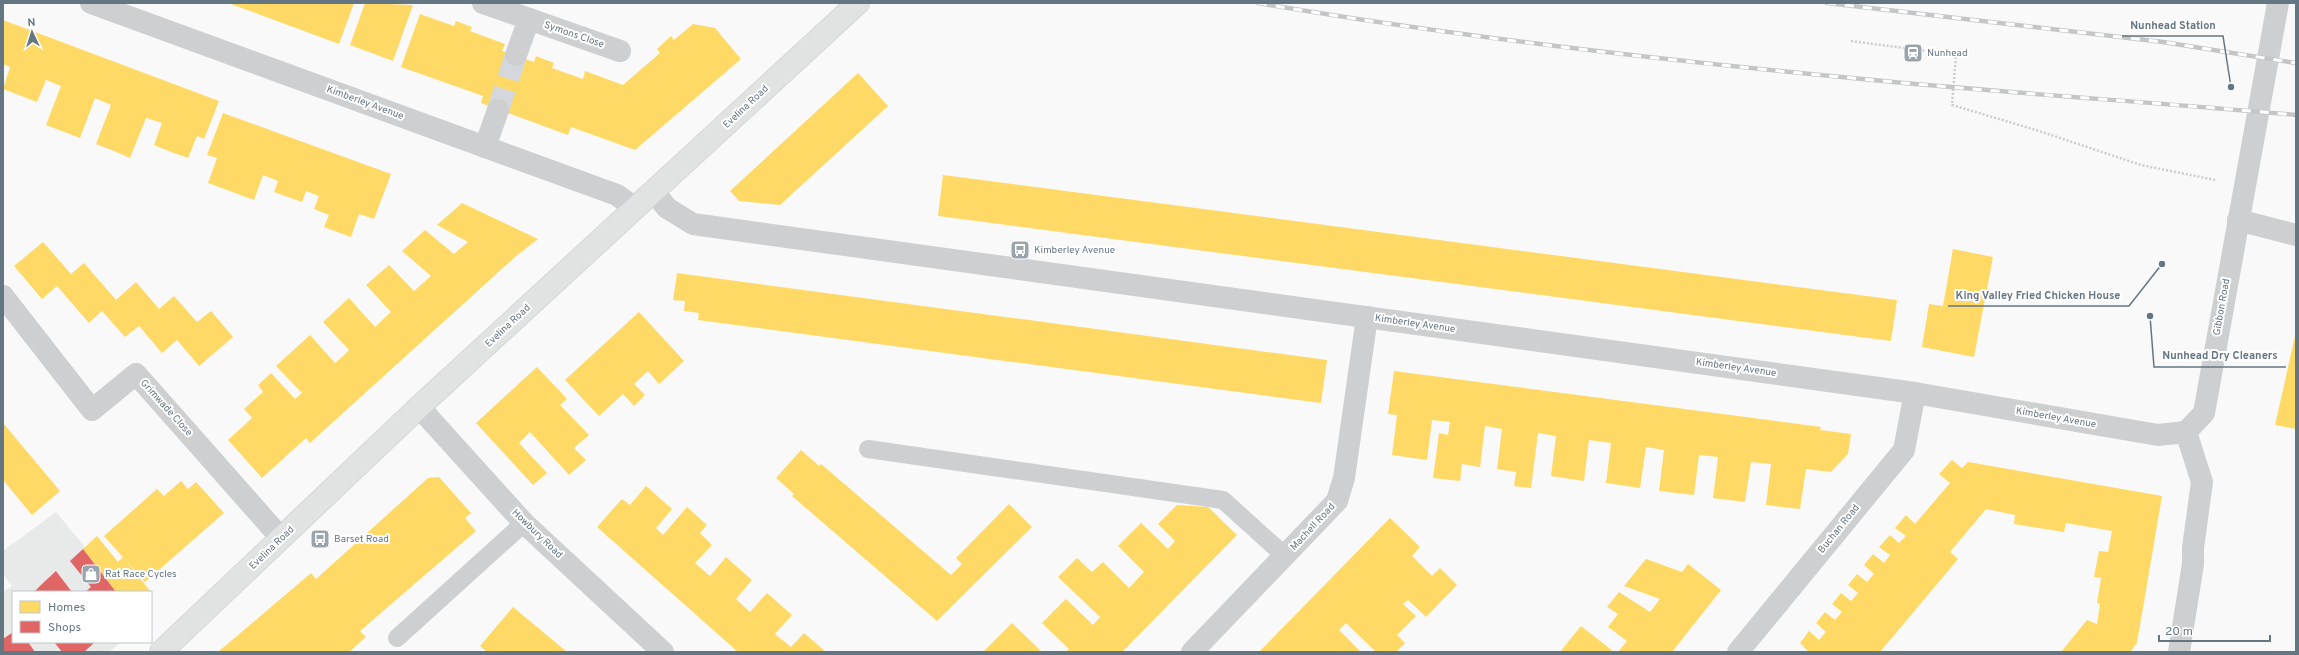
<svg xmlns="http://www.w3.org/2000/svg" width="2299" height="655" viewBox="0 0 2299 655" font-family="Overpass,sans-serif">
  <style>
    .built { fill: #e8e9e9 }
    .homes { fill: #ffd966 }
    .shops { fill: #e06666 }
    .lines { fill: none; stroke-linecap: round; stroke-linejoin: round }
    .minor-tunnel { stroke: #d4d8dc; stroke-width: 22; stroke-dasharray: 22 11; stroke-linecap: butt }
    .primary-casing { stroke: #d5d6d7; stroke-width: 24 }
    .path { stroke: #cbcccd; stroke-width: 2.5; stroke-dasharray: 2 2; stroke-linecap: butt }
    .service { stroke: #cecfd0; stroke-width: 18 }
    .minor { stroke: #cecfd0; stroke-width: 22 }
    .tertiary { stroke: #cecfd0; stroke-width: 22 }
    .primary { stroke: #e1e2e2; stroke-width: 22 }
    .rail-casing { stroke: #c3c5c6; stroke-width: 4.5 }
    .rail { stroke: #fff; stroke-width: 3; stroke-dasharray: 9; stroke-linecap: butt }
    .labels { text-anchor: middle; dominant-baseline: central; stroke-width: 4; stroke-linejoin: round; paint-order: stroke }
    .street-label { font-size: 10px; fill: #657683; stroke: #fff }
    .poi-label { font-size: 10px; fill: #657683; stroke: #fff; text-anchor: start }
    .leader { fill: none; stroke: #657683; stroke-width: 1.5 }
    .callout-dot { fill: #657683; stroke: #fff; stroke-width: 1.5 }
    .callout-label { font-size: 11px; text-anchor: middle; font-weight: bold; fill: #657683; stroke: #fff; stroke-width: 4; stroke-linejoin: round; paint-order: stroke }
  </style>
  <rect width="100%" height="100%" fill="#f9f9f9"/>
  <polygon class="built" points="56,512 122,592 13,592 13,642 121,642 109,652 3,652 3,592 12,586 3,574 3,551"/>
  <g class="homes">
    <polygon points="228,3 354,3 339,44"/>
    <polygon points="365,3 413,5 393,61 350,45"/>
    <polygon points="420,14 454,26 456,21 472,27 470,31 505,44 502,51 534,62 536,56 554,63 552,68 583,79 585,71 623,85 660,53 657,49 671,36 674,40 693,24 715,28 741,59 635,150 571,127 568,135 481,103 483,96 401,67"/>
    <polygon points="3,20 219,101 204,139 197,136 188,158 171,152 154,145 162,123 146,118 130,158 114,151 96,144 111,105 95,98 80,138 46,125 61,86 46,80 37,102 3,89 10,67 3,64"/>
    <polygon points="858,73 888,106 780,205 739,201 730,191"/>
    <polygon points="223,113 391,174 374,219 359,214 351,237 324,227 329,215 314,209 319,196 306,191 302,202 274,192 278,181 263,175 254,200 208,183 217,158 207,155"/>
    <polygon points="943,175 1897,300 1891,341 938,216"/>
    <polygon points="462,203 538,239 515,257 310,443 306,438 262,478 228,440 252,418 244,409 263,392 258,385 271,373 295,399 302,393 276,366 310,335 335,363 342,357 349,350 323,322 349,298 375,327 391,312 366,285 389,265 414,291 431,276 402,251 425,230 454,254 468,242 437,225"/>
    <polygon points="43,242 71,274 84,263 116,300 136,282 159,309 174,296 197,322 211,311 233,337 199,366 177,340 162,353 139,326 125,337 102,311 89,323 57,286 42,299 14,266"/>
    <polygon points="1953,249 1993,257 1974,357 1922,347 1929,304 1943,306"/>
    <polygon points="677,273 1327,360 1321,403 698,320 699,313 684,311 685,301 673,300"/>
    <polygon points="639,312 684,361 659,384 648,371 634,384 645,395 634,406 623,394 599,416 565,380"/>
    <polygon points="2296,332 2296,429 2275,425"/>
    <polygon points="537,367 567,399 560,405 589,435 574,448 586,460 569,475 530,432 519,443 547,473 533,485 476,423"/>
    <polygon points="1394,371 1821,427 1820,430 1851,434 1848,454 1831,472 1806,469 1800,509 1766,505 1771,464 1751,462 1745,502 1713,498 1718,457 1699,455 1694,495 1659,491 1664,450 1646,447 1640,488 1606,483 1611,443 1589,440 1584,481 1551,476 1556,436 1538,433 1531,488 1514,486 1516,472 1497,469 1502,429 1485,426 1480,467 1462,464 1460,481 1433,478 1439,433 1448,435 1450,422 1432,420 1427,460 1392,455 1397,415 1388,414"/>
    <polygon points="3,423 60,491 32,515 3,480"/>
    <polygon points="801,450 819,466 821,464 951,575 962,564 956,558 1009,504 1032,527 937,621 792,496 794,494 776,478"/>
    <polygon points="1952,460 1962,468 1968,462 2162,496 2137,643 2130,652 2061,652 2087,620 2097,624 2100,604 2097,603 2101,578 2094,577 2099,551 2108,552 2112,531 2066,523 2064,532 2014,524 2015,515 1986,509 1950,552 1958,559 1880,652 1809,652 1800,643 1809,631 1819,640 1826,632 1816,623 1825,612 1835,620 1842,612 1832,604 1841,593 1851,601 1858,593 1848,585 1857,574 1867,582 1874,574 1864,565 1873,554 1884,563 1890,555 1879,547 1890,535 1899,543 1906,536 1895,528 1906,515 1915,524 1950,483 1939,474"/>
    <polygon points="439,477 471,513 465,518 476,531 360,631 366,637 349,652 218,652 311,573 316,579 428,478"/>
    <polygon points="181,481 188,489 196,482 224,513 145,582 104,536 157,489 164,496"/>
    <polygon points="646,486 672,509 656,528 663,535 687,507 707,525 700,533 712,545 695,563 710,576 726,557 752,580 736,599 750,612 767,593 792,615 775,634 791,647 804,633 826,652 738,652 597,527 622,499 630,505"/>
    <polygon points="1177,505 1208,507 1237,535 1122,652 1065,652 1069,649 1042,623 1066,599 1093,625 1100,617 1058,577 1077,558 1092,572 1103,562 1129,588 1144,572 1118,546 1141,523 1168,549 1175,541 1158,524"/>
    <polygon points="1390,518 1420,547 1412,556 1432,576 1440,568 1457,585 1426,617 1408,600 1403,604 1416,616 1397,635 1405,643 1396,652 1376,652 1346,623 1339,630 1361,652 1259,652"/>
    <polygon points="97,536 118,562 123,557 150,591 148,592 116,592 83,549"/>
    <polygon points="1646,559 1682,572 1688,564 1721,590 1672,652 1618,652 1627,641 1608,627 1618,614 1607,607 1619,592 1650,612 1660,599 1624,586"/>
    <polygon points="513,607 567,652 487,652 480,646"/>
    <polygon points="1012,623 1042,652 983,652"/>
    <polygon points="1581,626 1614,652 1560,652"/>
  </g>
  <g class="shops">
    <polygon points="83,549 116,592 85,592 91,587 70,561"/>
    <polygon points="56,571 72,592 34,592 42,584"/>
    <polygon points="13,632 13,642 28,642 35,652 3,652 3,639"/>
    <polygon points="54,642 95,642 84,652 62,652"/>
  </g>
  <g class="lines">
    <polyline class="minor-tunnel" points="498,110 516,55"/>
    <g class="primary-casing">
      <polyline id="primary" points="161,652 419,407 858,3"/>
    </g>
    <polyline class="path" points="1851,41 1956,55 1952,105 2036,130 2141,165 2215,180"/>
    <g class="service">
      <polyline points="868,449 1223,500 1285,556"/>
      <polyline points="397,638 524,523"/>
    </g>
    <g class="minor">
      <polyline points="91,3 617,195 635,208"/>
      <polyline points="483,3 529,19"/>
      <polyline points="516,55 529,19 620,51"/>
      <polyline points="485,147 498,110"/>
      <polyline points="3,296 92,410 136,374 281,538"/>
      <polyline points="419,407 524,523 663,652"/>
      <polyline points="1192,652 1337,501 1344,478 1367,317"/>
      <polyline points="1738,652 1904,450 1915,393"/>
      <polyline points="2179,652 2193,564 2193,548 2202,482 2186,432"/>
    </g>
    <g class="tertiary">
      <polyline points="654,192 667,208 693,224 1915,393 2158,435 2186,432 2204,413 2278,3"/>
      <polyline points="2238,220 2296,235"/>
    </g>
    <use href="#primary" class="primary"/>
    <g class="rail-casing">
      <g id="rail">
        <path d="M1258,3C1458,37 1660,60 1862,79C2006,93 2151,102 2296,115"/>
        <polyline points="1827,3 2163,42 2296,63"/>
      </g>
    </g>
    <use href="#rail" class="rail"/>
  </g>
  <defs>
    <g id="station-square" transform="scale(1)"><rect x="-9" y="-9" width="18" height="18" rx="4" fill="#99a4ac" stroke="#fff"/><path d="M-3-6H3Q5-6 5-4V2Q5 4 3 4L4.5 6H3L1.5 4h-3L-3 6H-4.5L-3 4Q-5 4-5 2V-4Q-5-6-3-6ZM-3.5-4v3h7v-3ZM-3.5 1v1.5H-2V1ZM2 1v1.5H3.5V1Z" fill="#fff"/></g>
    <g id="bus-square" transform="scale(1)"><rect x="-9" y="-9" width="18" height="18" rx="4" fill="#99a4ac" stroke="#fff"/><path d="M-5-6H5V4H4V6H2V4H-2V6H-4V4H-5ZM-3.5-4V0h7V-4ZM-3.5 1.2v1.5H-2V1.2ZM2 1.2v1.5H3.5V1.2Z" fill="#fff"/></g>
    <g id="shop-square" transform="scale(1)"><rect x="-9" y="-9" width="18" height="18" rx="4" fill="#99a4ac" stroke="#fff"/><path d="M-5-2.5h2.3a2.7 3.5 0 0 1 5.4 0H5L5.5 6h-11ZM-1.5-2.5h3a1.5 2.3 0 0 0-3 0Z" fill="#fff"/></g>
  </defs>
  <g fill-rule="evenodd">
    <use href="#station-square" x="1913" y="53"/>
    <use href="#bus-square" x="1020" y="250"/>
    <use href="#bus-square" x="320" y="539"/>
    <use href="#shop-square" x="91" y="574"/>
  </g>
  <g class="labels">
    <g class="street-label">
      <text transform="translate(574 35) rotate(19)">Symons Close</text>
      <text transform="translate(365 103) rotate(20)">Kimberley Avenue</text>
      <text transform="translate(746 107) rotate(-43)">Evelina Road</text>
      <text transform="translate(2222 307) rotate(-80)">Gibbon Road</text>
      <text transform="translate(1415 324) rotate(8)">Kimberley Avenue</text>
      <text transform="translate(508 326) rotate(-43)">Evelina Road</text>
      <text transform="translate(1736 368) rotate(8)">Kimberley Avenue</text>
      <text transform="translate(166 408) rotate(48)">Grimwade Close</text>
      <text transform="translate(2056 418) rotate(10)">Kimberley Avenue</text>
      <text transform="translate(1313 527) rotate(-47)">Machell Road</text>
      <text transform="translate(1839 529) rotate(-51)">Buchan Road</text>
      <text transform="translate(537 534) rotate(44)">Howbury Road</text>
      <text transform="translate(272 548) rotate(-44)">Evelina Road</text>
    </g>
    <g class="poi-label">
      <text x="1927" y="53">Nunhead</text>
      <text x="1034" y="250">Kimberley Avenue</text>
      <text x="334" y="539">Barset Road</text>
      <text x="105" y="574">Rat Race Cycles</text>
    </g>
  </g>
  <path class="leader" d="M2231 87L2223 36H2122M2162 264L2129 306H1948M2150 316L2154 367H2286"/>
  <g class="callout-dot">
    <circle cx="2231" cy="87" r="4"/>
    <circle cx="2162" cy="264" r="4"/>
    <circle cx="2150" cy="316" r="4"/>
  </g>
  <g class="callout-label">
    <text x="2173" y="29">Nunhead Station</text>
    <text x="2038" y="299">King Valley Fried Chicken House</text>
    <text x="2220" y="359">Nunhead Dry Cleaners</text>
  </g>
  <rect width="2299" height="655" fill="none" stroke="#657683" stroke-width="8"/>
  <rect x="12" y="591" width="140" height="52" fill="#ffffff" stroke="#c1c8cd"/>
  <rect x="20" y="601" width="20" height="12" fill="#ffd966" stroke="#c1c8cd"/>
  <text x="48" y="611" font-size="12" fill="#657683">Homes</text>
  <rect x="20" y="621" width="20" height="12" fill="#e06666" stroke="#c1c8cd"/>
  <text x="48" y="631" font-size="12" fill="#657683">Shops</text>
  <g transform="translate(32 32) rotate(356)" stroke="#ffffff" stroke-width="3" paint-order="stroke">
  <path d="M0-3L7 15L0 10L-7 15Z" fill="#657683"/>
  <text y="-6" font-size="11" font-weight="bold" text-anchor="middle" fill="#657683">N</text>
  </g>
  <path d="M2159 635v6h111v-6" fill="none" stroke="#657683" stroke-width="2"/>
  <text x="2165" y="635" font-size="12" fill="#657683" stroke="#ffffff" stroke-width="3" paint-order="stroke">20 m</text>
</svg>
